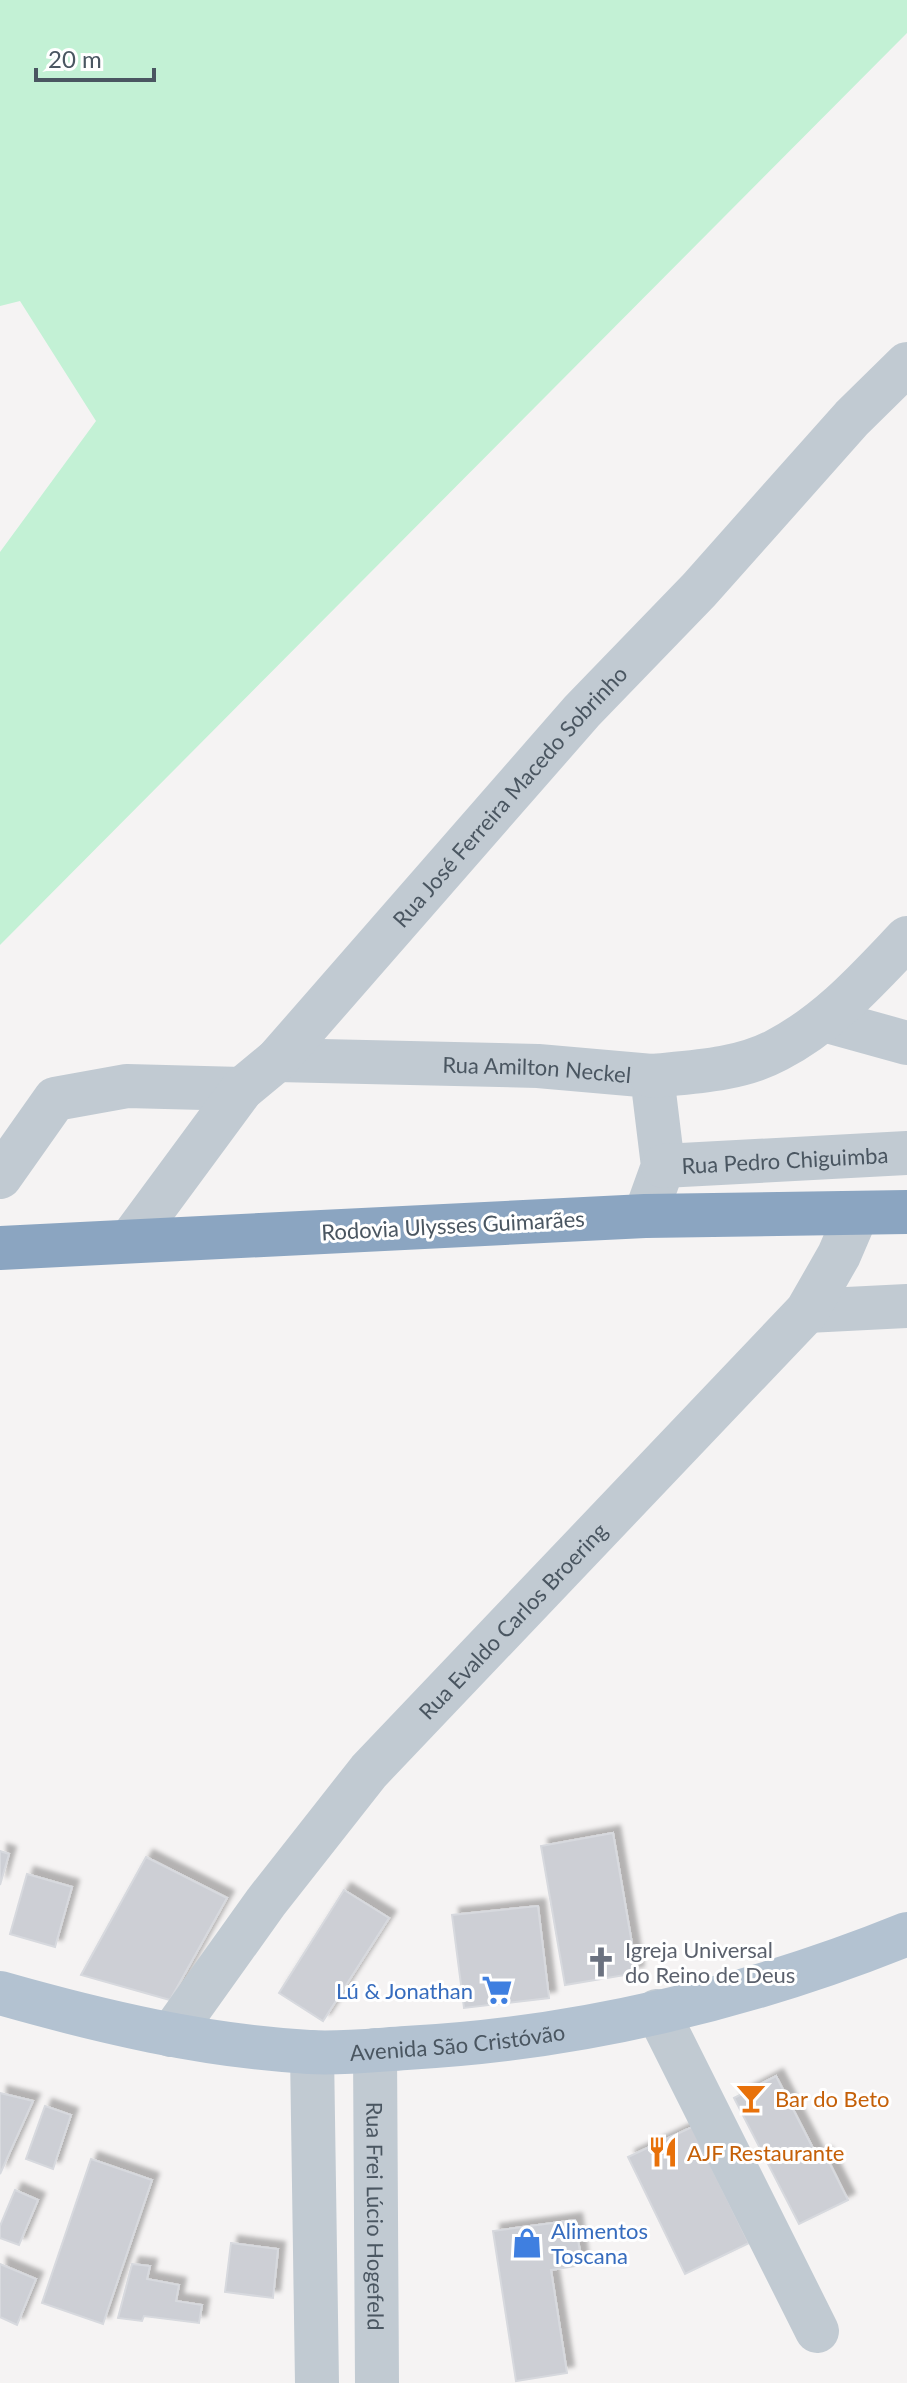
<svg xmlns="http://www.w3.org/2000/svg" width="907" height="2383" viewBox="0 0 907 2383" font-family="Lato,sans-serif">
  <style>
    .green { fill: #c3f1d5 }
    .building { fill: #cdcfd5; stroke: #d7d9de; stroke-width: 2; filter: url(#shadow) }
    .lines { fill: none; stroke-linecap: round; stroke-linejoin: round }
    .minor { stroke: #c1cad2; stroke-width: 44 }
    .major { stroke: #b3c2d1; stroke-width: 44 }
    .highway { stroke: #8ba5c1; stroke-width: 44 }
    .labels { text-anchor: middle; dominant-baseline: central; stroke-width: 6; stroke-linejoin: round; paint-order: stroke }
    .street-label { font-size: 22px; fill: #4a5661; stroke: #fff }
    .worship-label { font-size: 22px; fill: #5b616d; stroke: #fff; text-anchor: start }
    .shop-label { font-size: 22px; fill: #366cbe; stroke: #fff; text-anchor: end }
    .food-label { font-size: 22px; fill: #c56008; stroke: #fff; text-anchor: start }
  </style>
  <defs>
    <filter id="shadow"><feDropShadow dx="7" dy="-7" stdDeviation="2" flood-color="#0004"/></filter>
  </defs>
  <rect width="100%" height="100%" fill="#f5f3f3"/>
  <polygon class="green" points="0,0 907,0 907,33 0,945 0,552 96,421 20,301 0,306"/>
  <g class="building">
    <polygon points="613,1833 637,1973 565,1985 541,1846"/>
    <polygon points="0,1851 9,1854 0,1885"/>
    <polygon points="146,1857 227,1898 170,2000 81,1975"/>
    <polygon points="27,1874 72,1887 55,1947 10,1934"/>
    <polygon points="344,1890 389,1918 323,2021 279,1993"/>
    <polygon points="538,1906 549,1998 464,2008 452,1915"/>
    <polygon points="776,2076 818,2158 825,2154 848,2200 799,2224 734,2098"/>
    <polygon points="0,2093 33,2101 0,2174"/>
    <polygon points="45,2106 71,2115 53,2169 26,2159"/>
    <polygon points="692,2127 749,2243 685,2274 628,2157"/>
    <polygon points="91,2159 152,2180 103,2324 42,2303"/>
    <polygon points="15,2190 38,2200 19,2245 0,2238 0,2226"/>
    <polygon points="575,2220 582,2265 551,2270 567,2373 516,2381 493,2231"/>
    <polygon points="231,2243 278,2249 273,2298 225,2292"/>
    <polygon points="0,2264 36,2279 17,2325 0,2317"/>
    <polygon points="132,2264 150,2266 147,2279 179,2285 176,2301 202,2305 199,2323 144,2316 142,2321 118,2318"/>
  </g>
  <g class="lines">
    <g class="minor">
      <polyline points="824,1020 907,1043"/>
      <path id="s1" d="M277,1060L538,1066L652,1076L663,1166L645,1216"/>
      <path d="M652,1076C693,1072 740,1070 777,1050C829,1023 867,980 907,938"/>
      <path id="s2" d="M663,1166L907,1153"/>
      <polyline points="0,1177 55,1099 127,1086 242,1089"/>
      <path id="s3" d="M130,1241L242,1089L277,1060L582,711L699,590L852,418L907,364"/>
      <polyline points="807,1311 907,1306"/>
      <polyline points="657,2011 817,2331"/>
      <path id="s4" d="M171,2035L266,1902L369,1771L807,1311L839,1255L857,1213"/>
      <path id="s5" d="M375,2050L377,2383"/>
      <polyline points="312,2052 317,2383"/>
    </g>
    <path class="major" id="s6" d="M0,1993C102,2022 204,2046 309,2052C341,2054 375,2050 406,2048C577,2039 749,1998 907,1934"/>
    <polyline class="highway" points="0,1248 645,1216 907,1212"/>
  </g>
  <defs>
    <g id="church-bare" transform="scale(2.4)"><path d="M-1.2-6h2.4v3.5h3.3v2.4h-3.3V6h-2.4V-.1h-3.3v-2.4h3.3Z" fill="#6b7280" stroke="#fff" stroke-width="2.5" paint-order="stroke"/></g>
    <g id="supermarket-bare" transform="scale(2.4)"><path d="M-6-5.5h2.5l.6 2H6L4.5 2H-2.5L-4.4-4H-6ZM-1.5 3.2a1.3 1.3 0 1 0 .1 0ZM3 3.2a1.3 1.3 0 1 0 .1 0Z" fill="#3f7fe0" stroke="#fff" stroke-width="2.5" paint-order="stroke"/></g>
    <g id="bar-bare" transform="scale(2.4)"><path d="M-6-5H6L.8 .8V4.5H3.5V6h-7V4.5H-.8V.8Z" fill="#e8710a" stroke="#fff" stroke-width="2.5" paint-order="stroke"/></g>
    <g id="restaurant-bare" transform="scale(2.4)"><path d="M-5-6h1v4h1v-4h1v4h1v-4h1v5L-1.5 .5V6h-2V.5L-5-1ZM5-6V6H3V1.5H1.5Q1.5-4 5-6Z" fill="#e8710a" stroke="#fff" stroke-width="2.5" paint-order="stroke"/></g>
    <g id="shop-bare" transform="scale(2.4)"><path d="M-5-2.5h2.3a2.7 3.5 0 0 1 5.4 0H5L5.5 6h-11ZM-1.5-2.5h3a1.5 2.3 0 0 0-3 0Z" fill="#3f7fe0" stroke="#fff" stroke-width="2.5" paint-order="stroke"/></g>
  </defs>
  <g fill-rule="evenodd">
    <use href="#church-bare" x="601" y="1962"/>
    <use href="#supermarket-bare" x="497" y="1990"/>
    <use href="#bar-bare" x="751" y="2098"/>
    <use href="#restaurant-bare" x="663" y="2152"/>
    <use href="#shop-bare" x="527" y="2243"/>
  </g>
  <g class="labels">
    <g class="street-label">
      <text stroke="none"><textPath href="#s3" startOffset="586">Rua José Ferreira Macedo Sobrinho</textPath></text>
      <text stroke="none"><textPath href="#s1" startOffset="260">Rua Amilton Neckel</textPath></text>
      <text stroke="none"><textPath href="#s2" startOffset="122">Rua Pedro Chiguimba</textPath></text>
      <text transform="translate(453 1225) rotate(-3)">Rodovia Ulysses Guimarães</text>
      <text stroke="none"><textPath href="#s4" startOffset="538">Rua Evaldo Carlos Broering</textPath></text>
      <text stroke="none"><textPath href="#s6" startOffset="464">Avenida São Cristóvão</textPath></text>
      <text stroke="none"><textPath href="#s5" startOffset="166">Rua Frei Lúcio Hogefeld</textPath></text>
    </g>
    <g class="worship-label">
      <text x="625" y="1949">Igreja Universal<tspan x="625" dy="25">do Reino de Deus</tspan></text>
    </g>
    <g class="shop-label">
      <text x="473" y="1990">Lú &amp; Jonathan</text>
      <text x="551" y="2230" text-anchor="start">Alimentos<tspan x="551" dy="25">Toscana</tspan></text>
    </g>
    <g class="food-label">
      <text x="775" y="2098">Bar do Beto</text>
      <text x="687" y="2152">AJF Restaurante</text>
    </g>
  </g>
  <path d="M36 68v12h118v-12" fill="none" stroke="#4a5661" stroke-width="4"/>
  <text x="48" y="68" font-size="24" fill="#4a5661" stroke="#ffffff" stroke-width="6" paint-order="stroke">20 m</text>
</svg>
